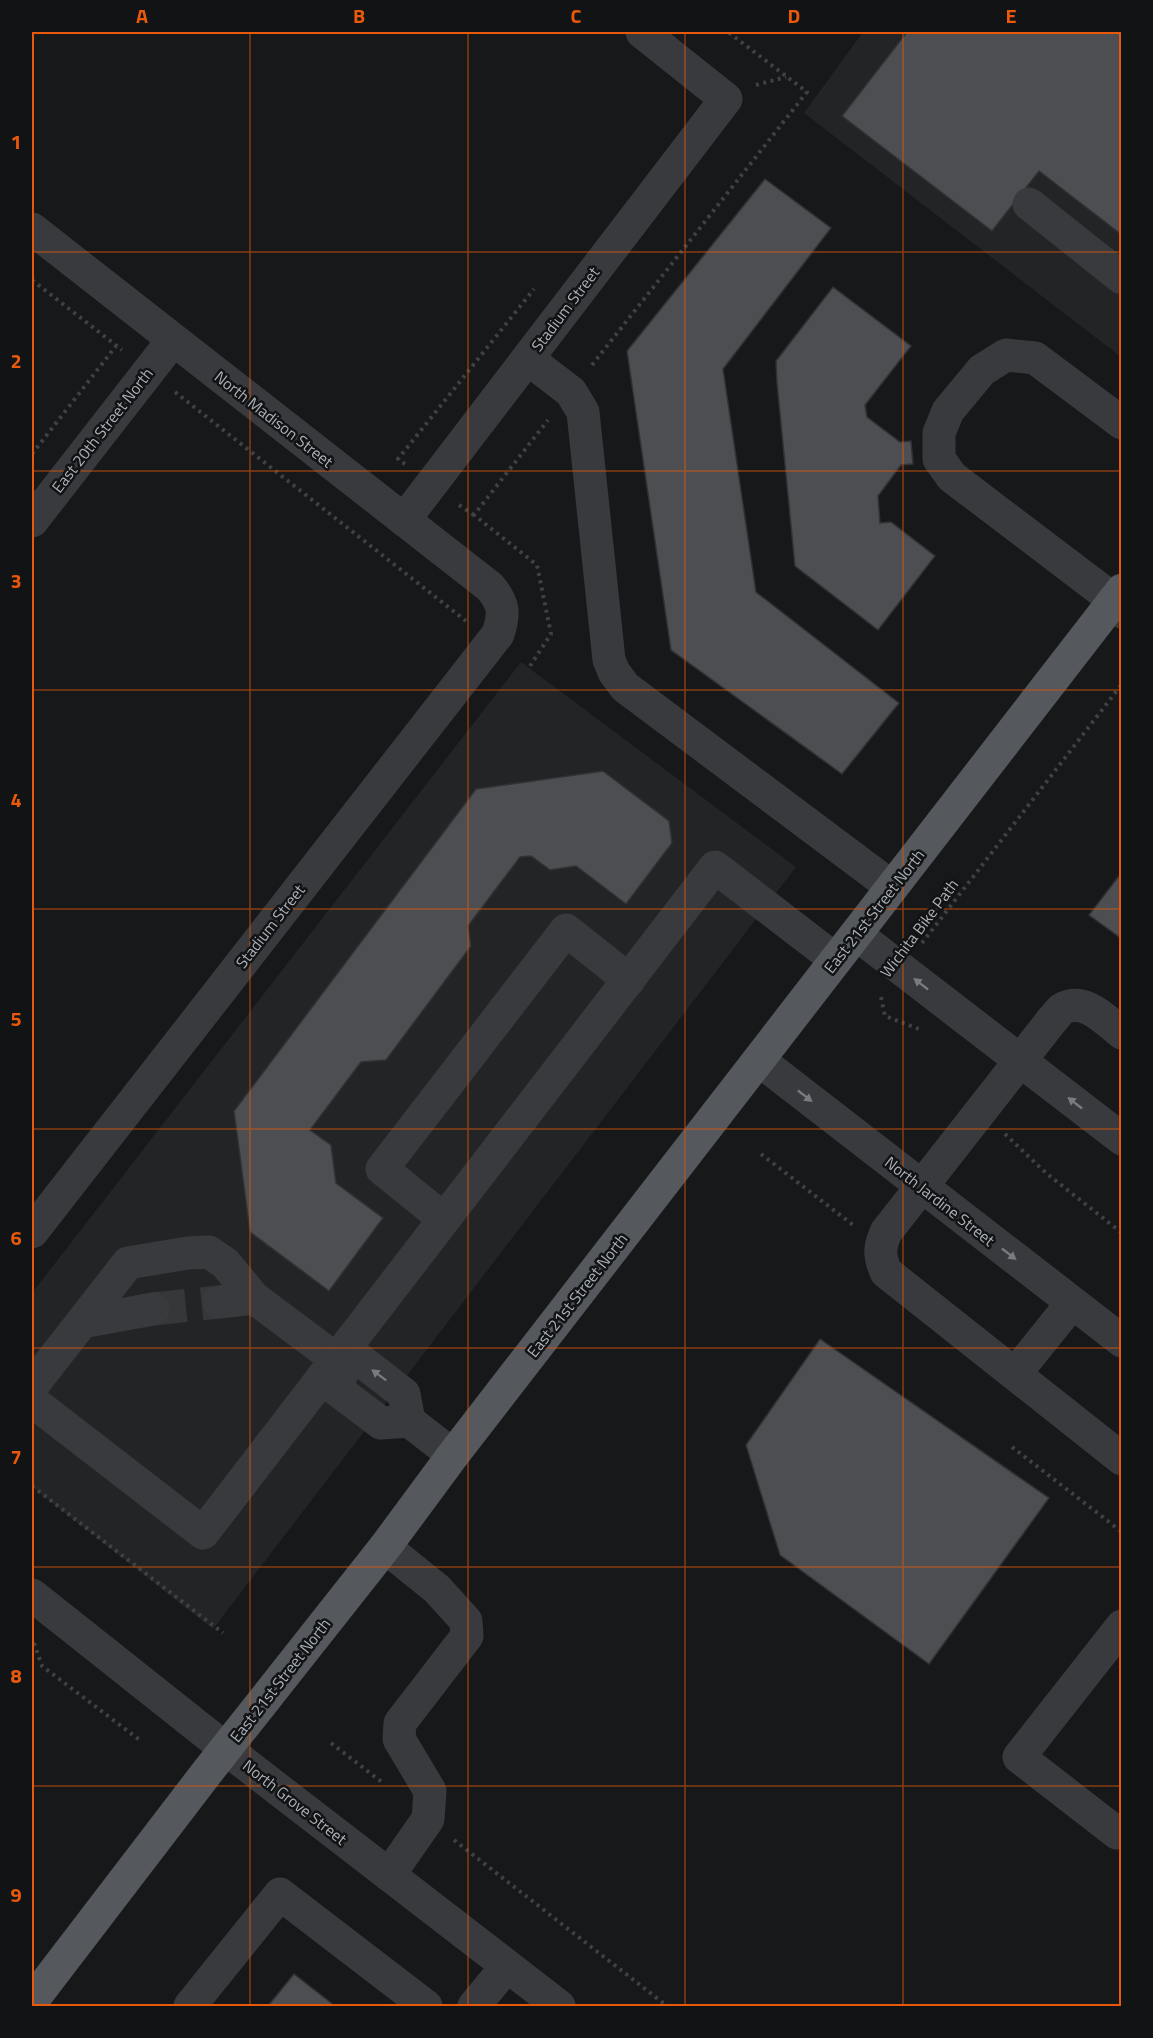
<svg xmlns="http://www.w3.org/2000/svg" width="1153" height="2038" viewBox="0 0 1153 2038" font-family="'Titillium Web',sans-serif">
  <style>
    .built { fill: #232426 }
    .building { fill: #4c4e51; stroke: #323235; stroke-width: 1.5 }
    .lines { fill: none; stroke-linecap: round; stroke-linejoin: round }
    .minor-tunnel { stroke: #353739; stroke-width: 33; stroke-dasharray: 33 16; stroke-linecap: butt }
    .path { stroke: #3f4144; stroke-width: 4; stroke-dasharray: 3 4.5; stroke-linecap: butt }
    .minor { stroke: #393a3d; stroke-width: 33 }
    .major { stroke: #55585c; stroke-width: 33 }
    .oneway { fill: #787b80 }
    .grid { fill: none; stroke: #e8590c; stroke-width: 1.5; stroke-opacity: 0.55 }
    .labels { text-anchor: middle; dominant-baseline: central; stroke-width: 5; stroke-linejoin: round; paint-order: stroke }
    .street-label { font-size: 16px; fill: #abb1b7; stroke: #121314 }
    .neatline { fill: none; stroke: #e8590c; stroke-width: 2 }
    .grid-label { font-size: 20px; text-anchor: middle; font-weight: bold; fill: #e8590c }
  </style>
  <rect width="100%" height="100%" fill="#171819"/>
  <g class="built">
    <polygon points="863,32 1121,32 1121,357 804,113"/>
    <polygon points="521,662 796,867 213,1629 32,1487 32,1293"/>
  </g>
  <g class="building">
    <polygon points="907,32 1122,32 1122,235 1039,171 992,231 842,116"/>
    <polygon points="765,179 831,228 723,369 756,592 899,703 842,774 671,650 627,351"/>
    <polygon points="833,287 911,346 865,405 867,417 900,442 911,441 913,464 901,465 878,496 880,523 891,522 935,556 878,630 795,566 777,383 776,361"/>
    <polygon points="603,771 669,821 672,843 626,904 576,866 550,870 531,856 520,857 468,926 471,946 386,1060 361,1062 310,1130 331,1145 336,1183 383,1218 329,1291 250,1232 234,1111 476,789"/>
    <polygon points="1122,872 1122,939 1089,915"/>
    <polygon points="820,1339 1049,1498 929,1664 780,1555 746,1445"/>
    <polygon points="294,1974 335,2006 268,2006"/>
  </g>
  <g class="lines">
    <polyline class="minor-tunnel" points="153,1309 219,1302"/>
    <g class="path">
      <polyline points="756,85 786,77"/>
      <polyline points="32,280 122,350"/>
      <polyline points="592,365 807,92 728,32"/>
      <polyline points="175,392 466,621"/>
      <polyline points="32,454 116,346"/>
      <polyline points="405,464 398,459 534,289"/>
      <polyline points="459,505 474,515"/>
      <polyline points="530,666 551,634 537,565 474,515 548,420"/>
      <polyline points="922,943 1122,684"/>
      <polyline points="881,997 885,1016 919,1029"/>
      <polyline points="1005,1134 1046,1173 1122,1233"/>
      <polyline points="761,1154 853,1225"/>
      <polyline points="1012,1447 1122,1532"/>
      <polyline points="32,1486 223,1633"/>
      <polyline points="34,1643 42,1666 141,1741"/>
      <polyline points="331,1743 383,1783"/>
      <polyline points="454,1840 667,2006"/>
    </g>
    <g class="minor">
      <polyline points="1029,204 1122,278"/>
      <path d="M32,229L490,587C504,604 505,613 498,634L32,1232"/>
      <polyline points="528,359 571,392 583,412 609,660 614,672 625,687 892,887"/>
      <polyline points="1122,423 1035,358 1006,355 982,370 948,411 939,433 939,459 952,477 1114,600 1122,612"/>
      <polyline points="404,520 726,99 642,32"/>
      <polyline points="32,521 173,340"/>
      <polyline points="856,934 1122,1139"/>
      <path d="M1122,1033C1106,1021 1085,996 1062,1009C1059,1011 1055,1017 1052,1020L886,1232C879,1248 879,1255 886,1272L1122,1459"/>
      <polyline points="759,1060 1122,1341"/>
      <polyline points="444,1219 382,1169 566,930 629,980"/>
      <polyline points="219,1302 254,1298"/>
      <polyline points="82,1322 153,1309"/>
      <polyline points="1015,1374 1072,1303"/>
      <polyline points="32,1386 128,1263 188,1253 209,1252 225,1263 254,1298 345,1366"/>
      <polyline points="32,1401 203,1533 715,867 836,960"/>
      <polyline points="409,1421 381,1423 336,1389 345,1366 359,1359 404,1394 409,1421 453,1455"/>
      <polyline points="385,1547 437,1589 466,1621 467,1636 400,1723 399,1739 430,1791 428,1819 389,1875"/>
      <polyline points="32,1595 226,1749 559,2006"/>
      <polyline points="1117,1833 1019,1757 1122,1626"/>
      <polyline points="190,2006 280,1894 426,2006"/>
      <polyline points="474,2006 507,1966"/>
    </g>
    <polyline class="major" points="32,2001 208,1771 385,1547 453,1455 1122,590"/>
  </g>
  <defs><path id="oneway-solid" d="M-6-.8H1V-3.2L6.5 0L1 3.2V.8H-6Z" transform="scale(1.5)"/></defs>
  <g class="oneway">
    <use href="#oneway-solid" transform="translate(921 984) rotate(-142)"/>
    <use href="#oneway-solid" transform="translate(805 1096) rotate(38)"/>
    <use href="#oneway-solid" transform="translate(1075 1103) rotate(-142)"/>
    <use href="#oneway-solid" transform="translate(1009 1254) rotate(38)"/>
    <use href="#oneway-solid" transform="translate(379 1375) rotate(-143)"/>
  </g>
  <path class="grid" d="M250,32V2006M468,32V2006M685,32V2006M903,32V2006M32,252H1122M32,471H1122M32,690H1122M32,909H1122M32,1129H1122M32,1348H1122M32,1567H1122M32,1786H1122"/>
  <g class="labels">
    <g class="street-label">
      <text transform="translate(565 309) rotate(-53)">Stadium Street</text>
      <text transform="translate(274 419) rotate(38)">North Madison Street</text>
      <text transform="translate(102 430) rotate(-52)">East 20th Street North</text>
      <text transform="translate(874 911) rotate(-52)">East 21st Street North</text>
      <text transform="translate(270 926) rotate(-52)">Stadium Street</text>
      <text transform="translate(919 928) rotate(-53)">Wichita Bike Path</text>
      <text transform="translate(940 1201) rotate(38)">North Jardine Street</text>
      <text transform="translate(577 1295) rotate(-52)">East 21st Street North</text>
      <text transform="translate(280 1680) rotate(-52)">East 21st Street North</text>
      <text transform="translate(295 1802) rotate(38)">North Grove Street</text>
    </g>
  </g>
  <rect width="1153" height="2038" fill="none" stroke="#121314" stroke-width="66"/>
  <rect x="33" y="33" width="1087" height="1972" class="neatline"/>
  <g class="grid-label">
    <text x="142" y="23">A</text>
    <text x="359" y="23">B</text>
    <text x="576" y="23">C</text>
    <text x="794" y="23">D</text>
    <text x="1011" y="23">E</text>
    <text x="16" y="149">1</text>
    <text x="16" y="368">2</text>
    <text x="16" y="588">3</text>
    <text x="16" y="807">4</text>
    <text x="16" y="1026">5</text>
    <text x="16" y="1245">6</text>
    <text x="16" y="1464">7</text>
    <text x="16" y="1683">8</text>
    <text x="16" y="1902">9</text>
  </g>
</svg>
